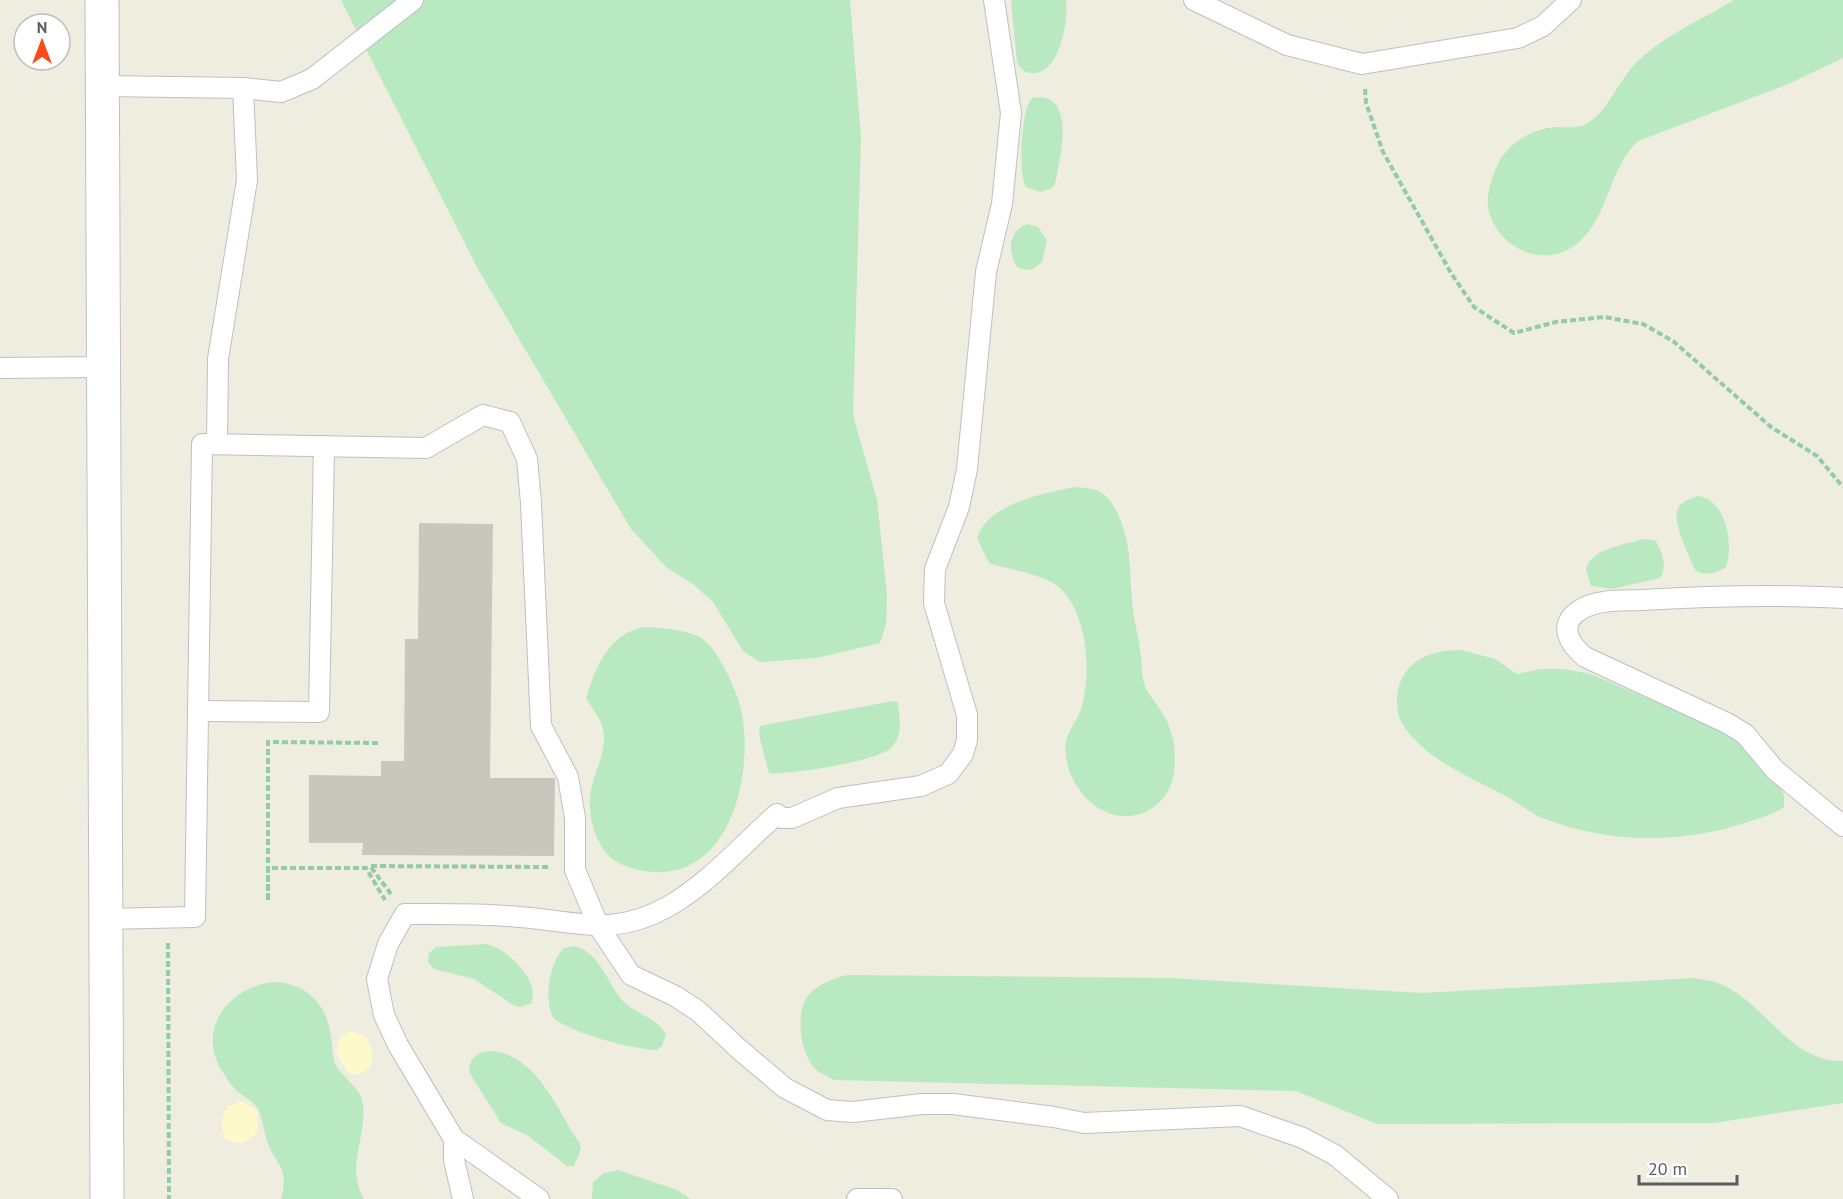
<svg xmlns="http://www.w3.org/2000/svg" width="1843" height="1199" viewBox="0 0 1843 1199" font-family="'PT Sans',sans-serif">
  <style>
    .green { fill: #b9e9c0 }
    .sand { fill: #fef9cb }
    .building { fill: #c9c7bd }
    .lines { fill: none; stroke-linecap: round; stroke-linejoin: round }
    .lane-casing { stroke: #bdbfc6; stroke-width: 22 }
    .secondary-casing { stroke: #bdc0c8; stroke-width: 35 }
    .path { stroke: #92caaa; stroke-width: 4; stroke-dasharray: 6 3; stroke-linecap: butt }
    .lane { stroke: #fff; stroke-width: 20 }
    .secondary { stroke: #fff; stroke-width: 33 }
  </style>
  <rect width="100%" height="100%" fill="#eeede0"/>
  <g class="green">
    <polygon points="341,0 850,0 861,138 853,415 877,500 887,595 886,624 880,643 817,658 760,662 743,651 713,602 693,584 667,568 631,529 479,271"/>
    <path d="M1011,0H1066C1069,21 1059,77 1031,73C1024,73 1020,68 1017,62Z"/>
    <path d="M1734,0H1843V58L1786,85L1638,141C1608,169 1610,214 1579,242C1548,270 1500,251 1489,212C1485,195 1492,175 1500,160C1512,140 1535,128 1557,127C1568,127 1578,129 1588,123C1608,111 1619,79 1638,61C1665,35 1703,19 1734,0Z"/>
    <path d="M1032,98C1078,89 1060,161 1055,184L1052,188L1041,192L1026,187C1018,173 1021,109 1032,98Z"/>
    <path d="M1027,224L1038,227L1047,240L1042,262L1031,270L1018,268C1007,253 1008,231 1027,224Z"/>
    <path d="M1075,487C1092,488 1103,489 1113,505C1133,537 1129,574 1133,610C1134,623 1139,637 1140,650C1142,661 1141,675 1145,686C1148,694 1155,701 1160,709C1173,728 1177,750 1174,773C1171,796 1152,815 1129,816C1092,819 1061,776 1066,742C1068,730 1078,720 1081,709C1092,674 1088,615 1060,588C1046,574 1009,570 989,563L977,538C987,504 1044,493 1075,487Z"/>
    <path d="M1698,496C1726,499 1734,545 1726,567C1718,572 1705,577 1696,571C1690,558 1671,521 1678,508C1682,501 1691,499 1698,496Z"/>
    <path d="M1643,539L1655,540C1662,551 1668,567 1660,578L1612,589L1591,586L1586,570C1590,548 1625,545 1643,539Z"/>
    <path d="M644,627C662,628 681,629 698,636C711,643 719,658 726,671C732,683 738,696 741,709C755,774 730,885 644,871C627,868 612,863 602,847C591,829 586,803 593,782C598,764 607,748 603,729C601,718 591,708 586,698C596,666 609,634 644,627Z"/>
    <path d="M1461,650L1495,659L1517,674L1540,669H1564L1591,674L1714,727L1738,741L1753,760L1779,784L1784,796V807C1771,816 1756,819 1742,824C1676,844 1610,843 1545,819C1531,814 1519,803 1506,796C1470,777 1430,762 1405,728C1398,719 1397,709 1397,698C1400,662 1428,650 1461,650Z"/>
    <path d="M893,701L898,702C899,719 904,733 892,747C880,761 789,775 769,773L759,735L760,726Z"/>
    <path d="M486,944C507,948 541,981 531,1003L521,1007L515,1006L474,979L434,969L428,962L429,953L436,947Z"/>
    <path d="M574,946C599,951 607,982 622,1000C635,1014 656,1017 666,1034L662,1046L657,1050C630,1049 576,1034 554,1019C543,1000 549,963 564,948Z"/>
    <path d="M848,975L1170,978L1422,993L1695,978C1702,980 1711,980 1718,983C1765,1001 1789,1063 1843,1061V1103L1714,1123L1386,1124H1377L1296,1091L834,1080C828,1076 819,1073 814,1068C801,1053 796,1018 805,1000C813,986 833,978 848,975Z"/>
    <path d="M278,982C309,986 326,1004 331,1036C333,1047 331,1057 337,1067C345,1080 361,1088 363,1104C367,1138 345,1167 364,1199H281C290,1165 275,1167 267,1140C264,1130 262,1118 258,1109C253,1101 244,1097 237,1091C231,1085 225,1076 221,1069C195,1026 234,983 278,982Z"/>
    <path d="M490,1051C537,1054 556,1109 579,1142L581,1149L574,1166H567L527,1135L501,1123L469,1072C469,1058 477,1052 490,1051Z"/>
    <polygon points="618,1170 677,1190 691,1199 592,1199 593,1182 604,1173"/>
  </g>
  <g class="sand">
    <polygon points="351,1031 366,1037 373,1052 371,1067 360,1074 348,1073 336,1052 341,1036"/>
    <path d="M243,1101L257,1112L258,1130C250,1143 239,1146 225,1139C221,1127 220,1116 228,1106Z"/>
  </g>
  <polygon class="building" points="419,523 493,524 490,778 555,778 554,856 362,855 363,843 309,843 309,775 381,776 381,761 404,761 405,639 418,639"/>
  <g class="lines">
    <g class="lane-casing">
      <g id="lane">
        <polyline points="1194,0 1287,45 1362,64 1518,38 1543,26 1571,0"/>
        <polyline points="102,86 243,88 247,180 218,359 217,444"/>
        <polyline points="243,88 281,92 312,79 413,0"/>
        <polyline points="0,368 102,367"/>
        <path d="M1843,598C1776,594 1709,596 1642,600C1623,601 1597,599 1580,610C1557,624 1569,644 1585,657L1727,723L1745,734L1775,770L1843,826"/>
        <polyline points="198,711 319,712 324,446"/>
        <polyline points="105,919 195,917 202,444 426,448 483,415 510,422 527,459 531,503 541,726 568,777 575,818 575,870 599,927 631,975 675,996 698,1011 740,1050 785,1088 827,1110 853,1112 922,1104 953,1104 1054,1117 1084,1123 1240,1116 1303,1138 1335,1155 1388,1199"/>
        <polyline points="454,1139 454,1160 463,1199"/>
        <path d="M539,1199L454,1139L398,1045L384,1015L377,979L388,944L405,914C442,914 481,913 519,917C577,921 613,938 669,906C709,883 742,845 777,814L781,818H792L838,798L921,786L948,774L963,754L967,740V715L934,603L935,569L959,507L967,469L986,272L1002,204L1011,113L994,0"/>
        <polyline points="857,1199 892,1199"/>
      </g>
    </g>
    <g class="secondary-casing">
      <polyline id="secondary" points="102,0 107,1199"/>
    </g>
    <g class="path">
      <polyline points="1365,89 1366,103 1383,152 1451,273 1474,307 1514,333 1556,322 1604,317 1643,324 1673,341 1771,427 1817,456 1843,487"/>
      <polyline points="378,743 268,742 268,901 268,868 366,868 385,900"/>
      <polyline points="391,894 370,866 550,867"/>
      <polyline points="168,943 169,1199"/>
    </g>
    <use href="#lane" class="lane"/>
    <use href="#secondary" class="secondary"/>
  </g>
  <g transform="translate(42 42)"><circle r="28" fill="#ffffff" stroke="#bdbec1" stroke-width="1.5"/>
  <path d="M0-4.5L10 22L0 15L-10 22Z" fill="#fb4b19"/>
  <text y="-9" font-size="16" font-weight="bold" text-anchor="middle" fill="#595c63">N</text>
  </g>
  <path d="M1639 1175v9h98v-9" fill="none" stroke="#595c63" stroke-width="3"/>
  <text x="1648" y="1175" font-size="18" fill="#595c63" stroke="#ffffff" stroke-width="4.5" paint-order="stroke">20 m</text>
</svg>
